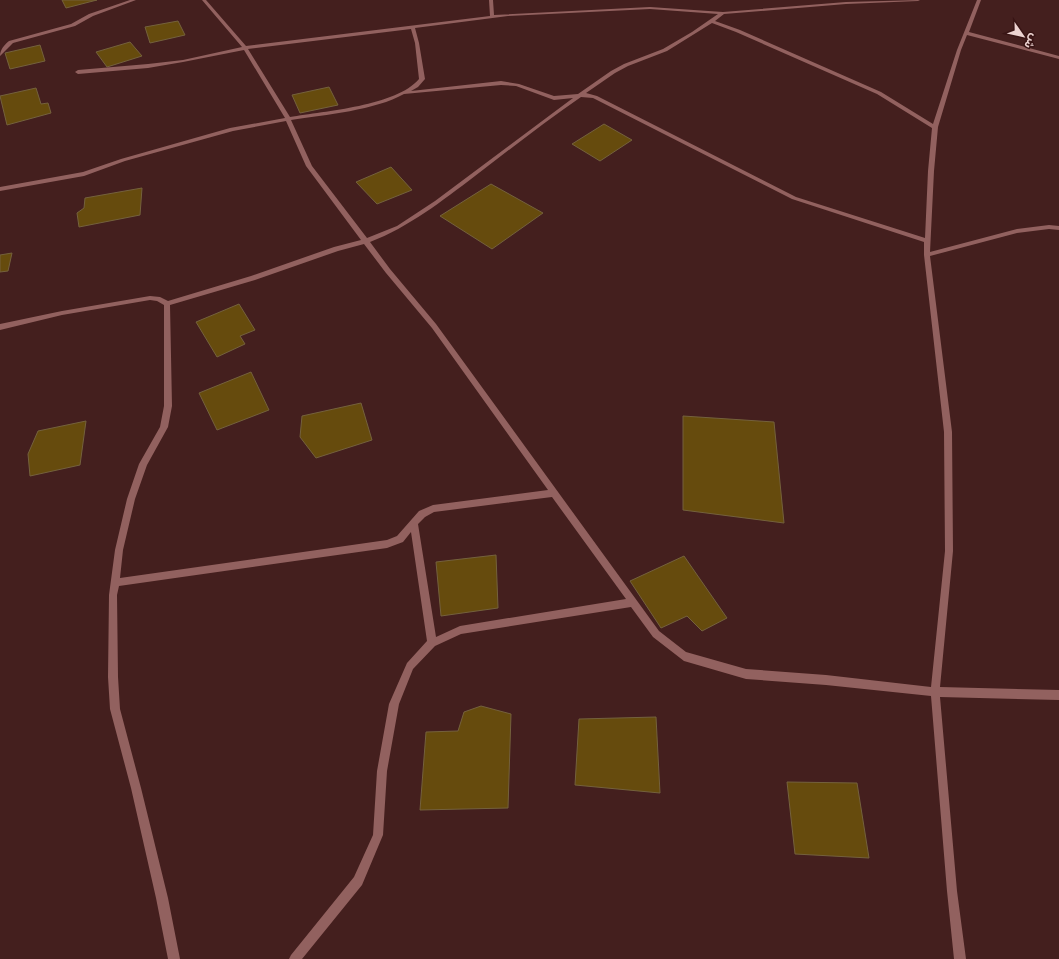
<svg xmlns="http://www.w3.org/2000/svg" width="1059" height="959" viewBox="0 0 1059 959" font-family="Figtree,'Noto Sans Arabic',sans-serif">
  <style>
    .building { fill: #664b0d; stroke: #74613d }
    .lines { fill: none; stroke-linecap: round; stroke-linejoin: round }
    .minor { fill: #92615f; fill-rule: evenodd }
  </style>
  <rect width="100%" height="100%" fill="#441f1e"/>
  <g class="building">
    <polygon points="62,0 97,0 66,8"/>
    <polygon points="178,21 185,35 150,43 145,27"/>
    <polygon points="130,42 142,56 107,67 96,52"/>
    <polygon points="40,45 45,61 10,69 5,53"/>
    <polygon points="329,87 338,105 300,113 292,95"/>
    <polygon points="36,88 41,104 48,103 51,113 7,125 0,96"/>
    <polygon points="604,124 632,140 600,161 572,144"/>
    <polygon points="391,167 412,190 377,204 356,182"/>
    <polygon points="491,184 543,213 492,249 440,216"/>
    <polygon points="142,188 140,215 79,227 77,213 84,208 85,198"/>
    <polygon points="12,253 8,271 0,272 0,255"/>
    <polygon points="239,304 255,330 240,336 245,344 217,357 196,322"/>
    <polygon points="251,372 269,410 217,430 199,393"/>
    <polygon points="361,403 372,440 316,458 300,437 302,416"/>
    <polygon points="683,416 774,422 784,523 683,510"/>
    <polygon points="86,421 80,465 30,476 28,454 38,431"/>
    <polygon points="496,555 498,608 441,616 436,562"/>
    <polygon points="684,556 727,618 702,631 687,616 661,628 630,581"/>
    <polygon points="481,706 511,714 508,808 420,810 426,732 458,731 464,712"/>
    <polygon points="656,717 660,793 575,785 579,719"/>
    <polygon points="787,782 857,783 869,858 795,854"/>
  </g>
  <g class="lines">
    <g class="minor">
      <path d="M130,0H136L93,16L75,26L13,43L0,56C0,50 4,45 9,41L71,24L89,14Z"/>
      <path d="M202,0H206L246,46L490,16L489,0H493L494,15L650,7L723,12L846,2L920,0L918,1L846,4L724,14L715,21L740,30L881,92L933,124L957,50L977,0H981L969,32L1059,56V59L967,35L961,50L938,127L934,171L930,252L1017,229L1049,225L1059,226V230L1049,229L1017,233L930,256L952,432L953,551L940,687L1059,690V700L940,697L957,891L966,959H954L947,891L931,696L826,685L746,679L684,661L653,637L631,607L461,634L435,646L413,669L399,704L387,771L383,835L362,885L302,959H289L291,955L354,877L373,835L377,771L389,704L407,663L427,641L411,532L403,542L387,548L119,586L117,595L118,677L120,709L141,788L168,898L180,959H168L156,898L131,788L110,709L108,677L109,595L115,550L127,499L139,464L160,427L164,406V305L157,301L150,300L62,315L0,330V324L62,311L150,296L160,297L168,301L251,276L334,247L361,240L306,166L286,121L233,131L125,161L84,176L0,191V187L83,172L121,159L230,128L285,118L244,50L183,62L148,68L78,74L75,72L78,70L148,64L183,60L242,47ZM650,9L718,14L692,32L663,49L624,64L611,71L578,94L554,96L519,84L501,81L411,91L418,87L425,79L419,43L415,28L508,16ZM712,23L736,32L877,94L932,128L928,171L925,238L796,197L597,96L586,93L615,73L628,66L667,51ZM411,29L415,43L419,79C396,106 325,111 290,117L248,49ZM501,85L516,86L554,100L573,98L435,201L397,226L367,238L312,166L291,120C325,115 376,110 404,94ZM581,97L593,98L792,199L924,242V255L944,432L945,551L931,687L826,675L746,669L686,652L659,631L436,324L390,269L370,242C409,227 442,201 475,176C510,149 545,122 581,97ZM364,244L386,273L432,328L548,490L433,505L419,511L397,536L387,540L120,578L123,550L135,499L147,465L168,427L172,406L170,305L255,280L338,251ZM552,497L626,599L460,626L436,637L418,524L425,517L434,512Z"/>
    </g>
  </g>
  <g transform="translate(1023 36) rotate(124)" stroke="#391515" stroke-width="3" paint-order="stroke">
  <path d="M0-3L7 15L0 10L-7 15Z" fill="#ecd3d1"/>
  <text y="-6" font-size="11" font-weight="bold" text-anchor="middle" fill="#ecd3d1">ش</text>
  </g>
</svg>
